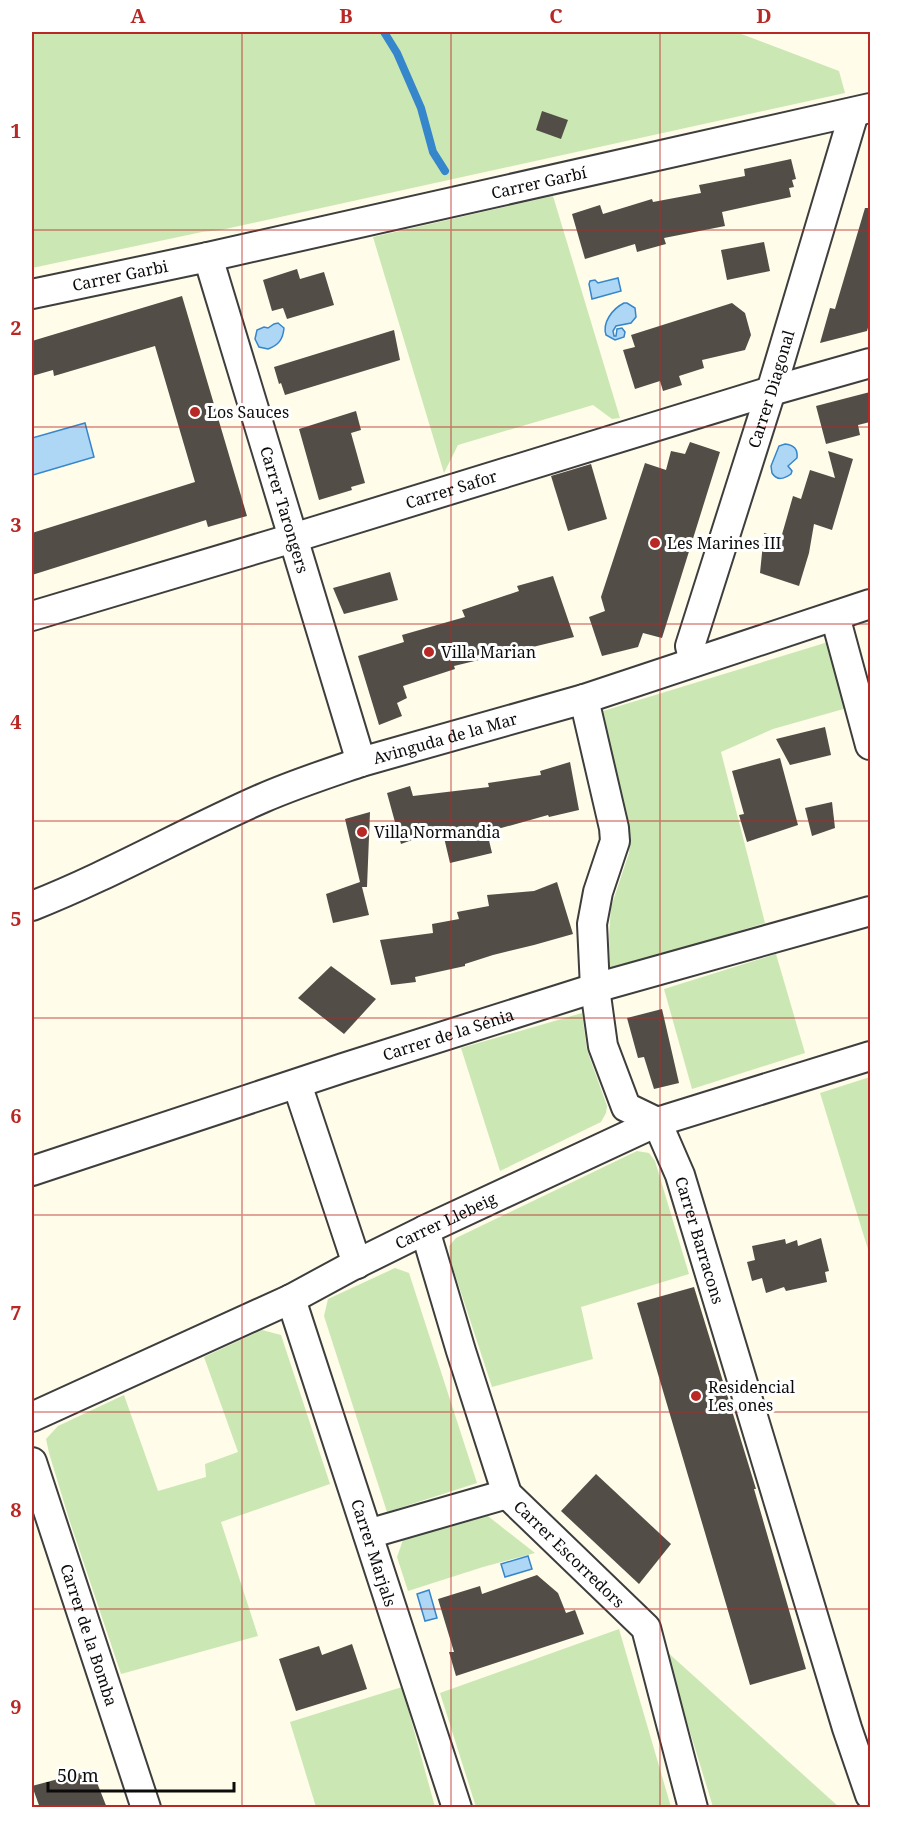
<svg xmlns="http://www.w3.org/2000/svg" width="902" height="1839" viewBox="0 0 902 1839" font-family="'Noto Serif',serif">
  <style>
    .green { fill: #cbe8b4 }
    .water { fill: #aed6f5; stroke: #3686cb; stroke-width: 1.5 }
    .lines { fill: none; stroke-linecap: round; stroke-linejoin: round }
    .stream { stroke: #3686cb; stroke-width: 8 }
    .building { fill: #534d47 }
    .minor-casing { stroke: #3e3e3e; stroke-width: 32 }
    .minor { stroke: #fff; stroke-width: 28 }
    .grid { fill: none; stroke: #b82825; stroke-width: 1.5; stroke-opacity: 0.55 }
    .poi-dot { fill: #b82825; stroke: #fff; stroke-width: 2 }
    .labels { text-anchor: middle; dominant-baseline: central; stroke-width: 6; stroke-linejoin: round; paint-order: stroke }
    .street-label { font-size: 16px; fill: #0b0b0b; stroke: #fff }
    .poi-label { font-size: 16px; fill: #0b0b0b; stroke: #fff; text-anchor: start }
    .neatline { fill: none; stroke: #b82825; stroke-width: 2 }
    .grid-label { font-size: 20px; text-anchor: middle; font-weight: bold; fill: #b82825 }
  </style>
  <rect width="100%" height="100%" fill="#fffce9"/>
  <g class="green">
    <polygon points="32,32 736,32 839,71 845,93 221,230 202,232 32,268"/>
    <polygon points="553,196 620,418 612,419 593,405 458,445 444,473 373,237"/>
    <polygon points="828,642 847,708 773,729 721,752 765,923 610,970 609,936 611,907 629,853 630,832 603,711"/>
    <polygon points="776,954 805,1053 692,1089 664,989"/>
    <polygon points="582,1013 587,1050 607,1106 606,1113 601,1122 500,1171 461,1048"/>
    <polygon points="870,1077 870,1256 820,1093"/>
    <polygon points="637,1151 649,1153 655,1161 689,1274 581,1307 593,1359 492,1387 450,1259 449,1246 456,1238"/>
    <polygon points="395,1268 409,1273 477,1483 387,1512 324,1316 328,1299"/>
    <polygon points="262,1330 281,1335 330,1484 221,1522 258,1636 121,1674 69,1519 49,1453 46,1439 58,1426 124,1395 158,1491 206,1477 205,1464 238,1452 204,1357"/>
    <polygon points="484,1513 535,1553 483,1567 408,1591 397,1557 404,1537"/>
    <polygon points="619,1629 671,1807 476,1807 440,1693"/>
    <polygon points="665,1650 839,1807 713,1807"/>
    <polygon points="402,1687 435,1807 316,1807 290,1722"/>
  </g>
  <g class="water">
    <polygon points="618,278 621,291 592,299 589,284 590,281 595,280 598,283"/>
    <path d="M624,303H627L635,308L636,317L631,323L616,326L613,331L614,336H616L617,329L622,328L625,332L624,337L615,340L606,335C602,323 612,309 624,303Z"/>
    <path d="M278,323L284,328C283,339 279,345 268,349L259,347L255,339L257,330L264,327L268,328L274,324Z"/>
    <polygon points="85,423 94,457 33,475 32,438"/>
    <path d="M785,444C794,445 798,449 797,458L788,466L792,471L791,474C784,479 777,481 772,473L771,466L779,446Z"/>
    <polygon points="528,1556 532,1569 505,1577 501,1564"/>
    <polygon points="429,1590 437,1618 425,1621 417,1594"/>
  </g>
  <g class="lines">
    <polyline class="stream" points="384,32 397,53 421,108 433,152 445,171"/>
  </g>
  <g class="building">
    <polygon points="542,111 568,120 561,139 536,130"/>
    <polygon points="791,159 796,179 792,180 794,187 789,188 791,197 722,212 725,226 664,238 666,244 637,252 635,244 585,259 572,214 600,205 603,214 652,199 653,202 701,193 699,185 745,176 744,169"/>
    <polygon points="865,208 870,208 870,321 867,331 820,343 830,308 835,309"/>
    <polygon points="764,242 770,271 727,280 721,250"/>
    <polygon points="297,269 300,279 324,272 334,305 287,319 283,308 272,311 263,280"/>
    <polygon points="182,296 247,516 208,527 206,520 32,575 32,533 195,482 155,346 54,376 53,370 32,376 32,341"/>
    <polygon points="732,303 745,313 751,335 745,350 702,360 704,368 679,376 682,385 663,391 660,381 635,389 623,350 635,347 631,335"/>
    <polygon points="394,330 400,360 285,395 281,383 279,384 274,367"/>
    <polygon points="870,392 870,422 858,425 860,435 826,444 816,406"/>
    <polygon points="356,411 361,430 351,433 365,483 351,487 352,490 319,500 299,429"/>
    <polygon points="690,442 720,452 662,638 643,633 638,647 602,656 589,617 605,611 601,597 645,463 666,470 671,451 685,454"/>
    <polygon points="828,451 853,459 832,530 814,524 809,553 799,586 760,573 764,533 781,538 793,496 801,499 810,470 835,478"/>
    <polygon points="591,464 607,519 568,531 551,476"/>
    <polygon points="390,572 398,600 344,614 333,588"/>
    <polygon points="553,576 574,637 454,666 455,669 403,686 407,698 397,703 402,716 379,725 358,656 404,642 402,635 465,617 462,610 519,591 517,586"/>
    <polygon points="825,727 831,755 790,765 776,739"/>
    <polygon points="780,758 798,825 747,842 739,815 744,814 732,771"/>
    <polygon points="570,762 579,810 549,817 548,815 487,832 492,853 450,863 442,829 401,844 387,793 410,786 413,796 489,787 488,783 541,775 540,771"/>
    <polygon points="832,802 835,828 812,836 805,808"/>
    <polygon points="370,812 367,887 362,887 369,915 333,923 326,894 360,882 345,819"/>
    <polygon points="557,882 573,934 534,945 493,955 465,964 465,966 415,977 416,982 391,985 380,940 433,933 432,924 459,919 457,912 489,906 487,895 534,891"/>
    <polygon points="331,966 376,999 344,1034 298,998"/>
    <polygon points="662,1009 679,1083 654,1089 644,1057 638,1058 627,1018"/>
    <polygon points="821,1238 829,1271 825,1272 827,1282 786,1291 784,1287 766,1293 762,1278 752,1281 747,1262 755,1260 752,1246 785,1239 786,1244 797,1240 798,1246"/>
    <polygon points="694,1287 756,1489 754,1489 806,1669 750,1685 637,1303"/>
    <polygon points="596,1474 671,1544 639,1584 561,1511"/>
    <polygon points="537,1575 558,1593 566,1613 575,1610 584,1634 456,1676 449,1652 454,1652 438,1599 480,1586 482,1594"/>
    <polygon points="352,1644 367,1689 296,1711 279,1659 319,1646 322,1655"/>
    <polygon points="92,1770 107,1808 40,1808 32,1786"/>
  </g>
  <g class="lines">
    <g class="minor-casing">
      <g id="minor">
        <path id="s1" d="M208,257L361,762"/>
        <path id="s2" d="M32,294L208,257L870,108"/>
        <path id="s3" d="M32,616L293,538L771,391L870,363"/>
        <polyline points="835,616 870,745"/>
        <path id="s4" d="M694,662L690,646L771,391L854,113"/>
        <path id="s5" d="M584,699L614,828L615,841L598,892L592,924L595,988L603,1046L626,1107L657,1122L680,1175L847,1728L870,1795"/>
        <path id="s6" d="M32,906C111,875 185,832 263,798C295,784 329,773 361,762L584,699L870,604"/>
        <polyline points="297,1084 357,1264"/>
        <path id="s7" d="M32,1171L343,1068L595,988L870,911"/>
        <path id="s8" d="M425,1230L461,1351L507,1494L646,1628L693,1808"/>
        <path id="s9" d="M291,1299L457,1808"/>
        <path id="s10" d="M32,1417L291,1299L350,1267L425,1230L657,1122L870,1056"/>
        <path id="s11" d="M32,1462L146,1808"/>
        <polyline points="368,1534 507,1494"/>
      </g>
    </g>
    <use href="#minor" class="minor"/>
  </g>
  <path class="grid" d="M242,32V1808M451,32V1808M660,32V1808M32,230H870M32,427H870M32,624H870M32,821H870M32,1018H870M32,1215H870M32,1412H870M32,1609H870"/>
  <g class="poi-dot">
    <circle cx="195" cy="412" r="6"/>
    <circle cx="655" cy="543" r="6"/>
    <circle cx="429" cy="652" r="6"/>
    <circle cx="362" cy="832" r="6"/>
    <circle cx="696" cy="1396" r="6"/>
  </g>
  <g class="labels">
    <g class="street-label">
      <text stroke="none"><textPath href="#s2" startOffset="519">Carrer Garbí</textPath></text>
      <text stroke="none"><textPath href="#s2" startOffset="90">Carrer Garbi</textPath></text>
      <text stroke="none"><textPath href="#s4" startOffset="286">Carrer Diagonal</textPath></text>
      <text stroke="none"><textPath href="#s3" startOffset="438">Carrer Safor</textPath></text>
      <text stroke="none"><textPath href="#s1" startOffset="264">Carrer Tarongers</textPath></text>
      <text stroke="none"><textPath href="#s6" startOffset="447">Avinguda de la Mar</textPath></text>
      <text stroke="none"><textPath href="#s7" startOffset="438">Carrer de la Sénia</textPath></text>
      <text stroke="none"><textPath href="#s10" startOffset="458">Carrer Llebeig</textPath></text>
      <text stroke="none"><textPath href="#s5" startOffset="580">Carrer Barracons</textPath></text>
      <text stroke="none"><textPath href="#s9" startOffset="267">Carrer Marjals</textPath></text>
      <text stroke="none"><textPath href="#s8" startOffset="363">Carrer Escorredors</textPath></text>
      <text stroke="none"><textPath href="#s11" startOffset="182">Carrer de la Bomba</textPath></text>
    </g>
    <g class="poi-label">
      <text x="207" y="412">Los Sauces</text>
      <text x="667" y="543">Les Marines III</text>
      <text x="441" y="652">Villa Marian</text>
      <text x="374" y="832">Villa Normandia</text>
      <text x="708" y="1387">Residencial<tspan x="708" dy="18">Les ones</tspan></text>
    </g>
  </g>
  <rect width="902" height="1839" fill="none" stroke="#ffffff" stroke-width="66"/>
  <path d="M48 1782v9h186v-9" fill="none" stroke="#0b0b0b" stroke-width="3"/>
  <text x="57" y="1782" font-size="18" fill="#0b0b0b" stroke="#ffffff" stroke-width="4.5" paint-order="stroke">50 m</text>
  <rect x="33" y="33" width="836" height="1773" class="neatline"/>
  <g class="grid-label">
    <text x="138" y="23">A</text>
    <text x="346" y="23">B</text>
    <text x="556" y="23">C</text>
    <text x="764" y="23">D</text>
    <text x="16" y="138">1</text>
    <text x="16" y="335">2</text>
    <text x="16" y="532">3</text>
    <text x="16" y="729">4</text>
    <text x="16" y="926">5</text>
    <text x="16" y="1123">6</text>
    <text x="16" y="1320">7</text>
    <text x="16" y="1517">8</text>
    <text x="16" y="1714">9</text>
  </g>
</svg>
